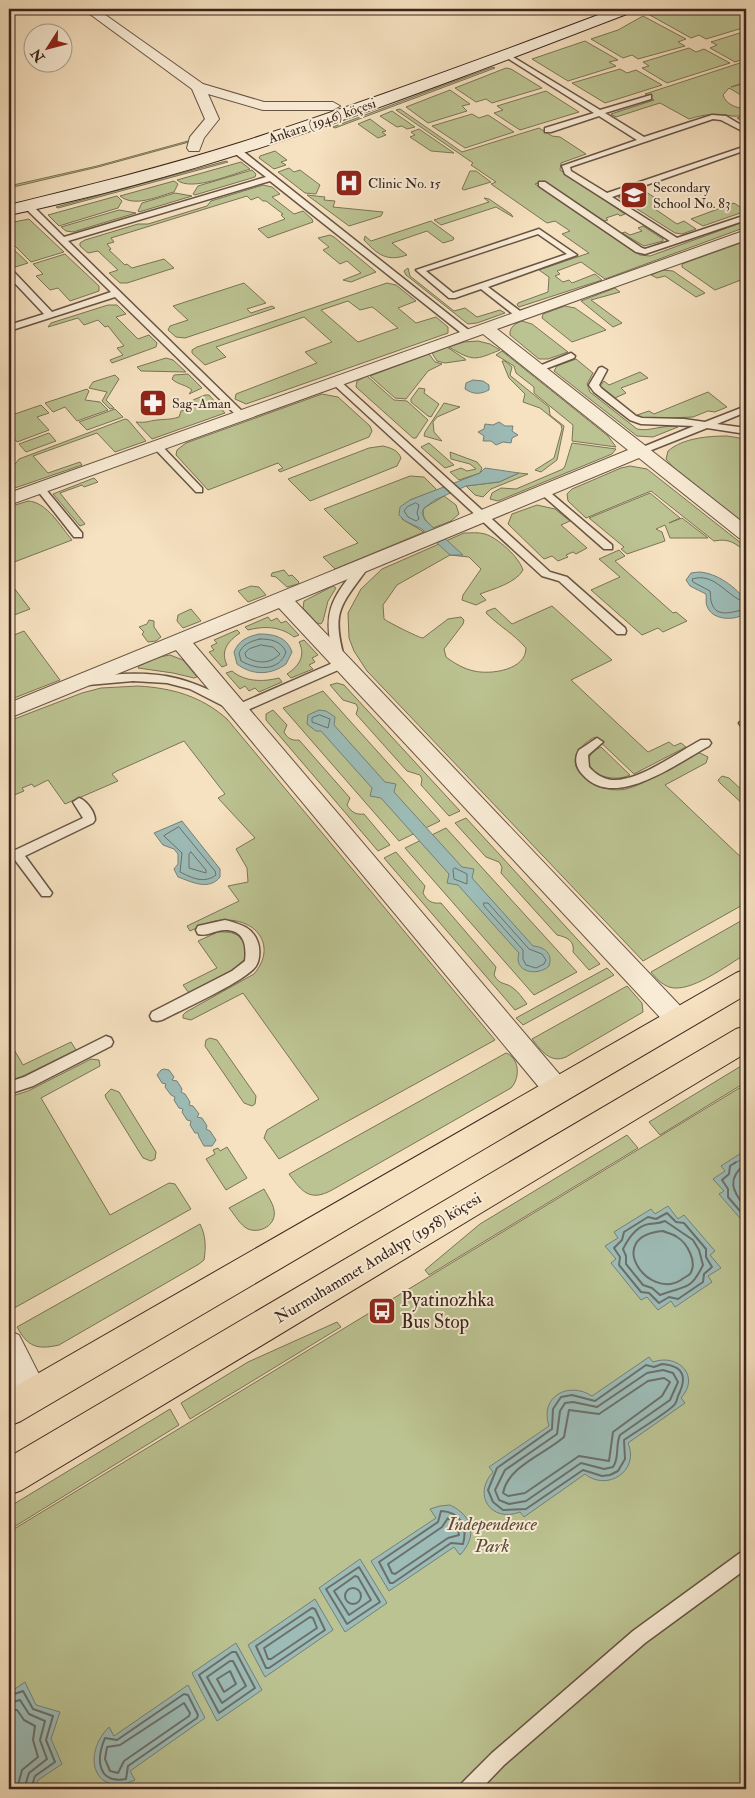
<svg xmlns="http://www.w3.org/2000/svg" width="755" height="1798" viewBox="0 0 755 1798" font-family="'IM FELL Double Pica',serif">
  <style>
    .green { fill: #bcc392; stroke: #7b7457; fill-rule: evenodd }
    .water { fill: #9dbcb7; stroke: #758079 }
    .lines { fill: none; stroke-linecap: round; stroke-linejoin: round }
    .shore-far1 { stroke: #6c706a; stroke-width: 1 }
    .shore { stroke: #6c706a; stroke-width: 2 }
    .service-casing { stroke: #695445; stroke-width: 3 }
    .minor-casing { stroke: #695445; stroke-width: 2 }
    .secondary-casing { stroke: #3a251c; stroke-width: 2 }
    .primary-casing { stroke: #3a251c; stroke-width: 2 }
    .service { fill: #f9ecd6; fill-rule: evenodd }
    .minor { fill: #f9ecd6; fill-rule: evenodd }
    .secondary { fill: #f9ecd6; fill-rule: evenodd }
    .primary { fill: #f6e1c0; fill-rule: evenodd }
    .labels { text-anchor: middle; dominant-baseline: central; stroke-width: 4; stroke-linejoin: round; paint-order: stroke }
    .far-street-label { font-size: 14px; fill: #3a251c; stroke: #f9ecd6 }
    .far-poi-label { font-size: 14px; fill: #3a251c; stroke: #f9ecd6; text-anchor: start }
    .street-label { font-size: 16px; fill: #3a251c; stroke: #f9ecd6 }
    .near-poi-label { font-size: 19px; fill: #3a251c; stroke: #f9ecd6; text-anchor: start }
    .near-park-label { font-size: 19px; font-style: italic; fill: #5a4c3a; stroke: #f9ecd6 }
  </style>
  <rect width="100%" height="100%" fill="#f6e1c0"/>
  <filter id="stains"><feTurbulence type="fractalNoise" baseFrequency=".004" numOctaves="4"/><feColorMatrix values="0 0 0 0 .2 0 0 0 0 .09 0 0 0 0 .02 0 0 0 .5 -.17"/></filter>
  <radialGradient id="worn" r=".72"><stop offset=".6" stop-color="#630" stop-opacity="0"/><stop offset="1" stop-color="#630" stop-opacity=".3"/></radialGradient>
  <g class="green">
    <polygon points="662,9 743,9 746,11 746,27 706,39 699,35 691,38 648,14"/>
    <polygon points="643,16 686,39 678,42 685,46 638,59 632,55 623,58 591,39 618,30"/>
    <polygon points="746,31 746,58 735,62 710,48 717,45 711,42"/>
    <polygon points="585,41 618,60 609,62 616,66 568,81 532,59"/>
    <polygon points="689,48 696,52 704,49 730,63 667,83 642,68 649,66 643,62"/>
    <path d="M746,61V82L731,87L746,83V98L729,88L723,95C726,105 737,108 746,109V124L737,118L744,116C740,115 736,117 732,116C716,113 705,114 689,119L660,103L616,117L611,114L654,100L645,94Z"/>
    <polygon points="493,67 495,68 335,128 333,127"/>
    <polygon points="506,68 511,69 542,88 492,103 486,99 476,102 455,88"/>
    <polygon points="620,69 627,73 636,70 662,85 605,103 572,83"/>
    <polygon points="450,90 470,104 462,106 467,111 428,123 406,107"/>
    <polygon points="546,91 579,112 520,130 494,113 503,110 497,106"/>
    <polygon points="400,109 462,152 539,128 552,136 560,137 586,154 561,163 560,170 625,214 620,216 618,214 606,218 608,220 604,221 544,181 535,184 640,255 650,256 746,221 746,227 605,279 581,262 557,271 560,274 555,276 563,282 569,280 572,283 595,274 602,280 519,307 517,305 518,303 548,292 549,277 539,270 589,253 562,234 570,231 555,221 547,223 491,184 496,182 471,165 473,163 396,110"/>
    <polygon points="392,111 415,127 407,129 402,126 397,127 380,116"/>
    <polygon points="472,114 479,118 488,115 514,132 465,148 432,126"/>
    <polygon points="370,119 386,131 382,132 386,135 378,138 358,124"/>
    <polygon points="419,129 454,153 431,151 410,137 415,135 411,132"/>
    <polygon points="188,141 189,142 98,167 9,188 9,186 97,166"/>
    <polygon points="275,151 287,160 281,162 286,165 274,169 259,158 260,156"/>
    <polygon points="226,161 228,162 58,208 56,207"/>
    <path d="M241,162L250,169C233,174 191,192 177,180Z"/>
    <polygon points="289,168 294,172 300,170 320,185 316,194 305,193 278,172"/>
    <polygon points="252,170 256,174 255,177 195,195 193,194 198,186"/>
    <polygon points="470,171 476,171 491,182 464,190 462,189"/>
    <path d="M174,181L178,184L174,192C158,196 135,208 120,196Z"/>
    <polygon points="263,185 272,187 280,194 272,197 294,214 303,211 312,219 313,222 268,238 258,229 285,219 281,215 283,214 266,201 263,201 258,197 251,200 247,196 111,238 114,242 107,244 111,249 109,250 125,265 127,264 132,268 164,259 174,268 127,283 120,283 109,273 118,270 98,251 88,253 80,246 80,243 85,240 138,224 148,224 207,206 211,201"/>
    <polygon points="641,189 667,205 655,209 677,224 684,221 696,229 682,234 675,233 618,197"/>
    <polygon points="175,193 192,196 139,212 138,211 142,203"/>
    <polygon points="307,195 325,197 324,200 335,201 333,207 383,212 381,216 349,226"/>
    <polygon points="117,196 122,201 118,208 59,226 48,215"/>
    <polygon points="484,198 489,199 511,214 513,217 496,207 441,225 434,220 489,202"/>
    <polygon points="734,203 746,211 703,226 691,219"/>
    <polygon points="119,210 136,213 73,232 66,231 61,227"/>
    <polygon points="29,219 31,221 64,252 31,262 9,240 9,223"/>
    <path d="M431,221L454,238L453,240L443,243L427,231L392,243L407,255C387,262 378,255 364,240L365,236L371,241Z"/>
    <polygon points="643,226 663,239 663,241 644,246 622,233 625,232 630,235 642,231 638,228"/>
    <polygon points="330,235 334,237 376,272 351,282 343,280 361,273 347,261 340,264 323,250 329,247 318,238"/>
    <polygon points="746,241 746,278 715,290 682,267 682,264"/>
    <polygon points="9,245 28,263 9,269"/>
    <polygon points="65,254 99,286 99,291 70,301 58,288 50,290 36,276 43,274 33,264"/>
    <polygon points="408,268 410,276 454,311 465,308 477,317 500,310 505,313 477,323 468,324 406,275 404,271"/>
    <polygon points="663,270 673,271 705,293 696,297 665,276 657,278 651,275"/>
    <polygon points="244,283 266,303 247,309 251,313 272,306 275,308 185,338 176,337 168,330 170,326 188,320 173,306"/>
    <path d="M387,283L396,285L416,301L398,308L416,323L436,317L448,327V333L246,404L235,399L236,394L317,363L305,352L332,342L304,317L216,347L226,357L205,365L192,353V350L197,347ZM348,301L360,310L372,307L375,309L398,328L358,342L321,310Z"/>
    <polygon points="615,288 620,292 591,300 622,323 613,327 581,301"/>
    <polygon points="108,305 117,305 126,314 116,317 138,339 149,335 157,343 156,347 112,363 110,360 123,355 117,348 124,346 108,326 105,327 98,320 84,325 78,318 48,327 51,323"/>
    <polygon points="565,306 575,308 606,330 572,342 542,318 543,314"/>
    <path d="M522,321L532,324L568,352L548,359H539L510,335C509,327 516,323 522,321Z"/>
    <path d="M478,341L490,344L500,350C475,360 474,362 449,347L464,342Z"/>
    <polygon points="447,347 465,359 466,360 445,363 437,361 432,353"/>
    <polygon points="502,351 608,436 616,447 572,441 573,425 534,393 534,387 516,373 514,366 496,355"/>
    <polygon points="429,354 435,362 442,364 428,371 406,399 395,398 370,376"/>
    <polygon points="166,358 173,360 186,372 141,371 137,367"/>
    <path d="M576,359L593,373L587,384L590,392L637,429C650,432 663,424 678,427L653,437L637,436L554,371L557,366Z"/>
    <polygon points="502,361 505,361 512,367 510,375 512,377 549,407 550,415 564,426 557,460 541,472 535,470 554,458 562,429 561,425 540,408 523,402 525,394 509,378"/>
    <polygon points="640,372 648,378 621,388 626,393 615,398 600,386 604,381 609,385"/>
    <path d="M188,374L202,388L189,394L192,390C185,384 178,385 172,379L174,375Z"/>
    <polygon points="115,375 119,379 106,400 114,408 110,409 102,401 107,392 89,388 93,382"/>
    <polygon points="367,376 394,400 407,401 428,420 416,438 413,438 356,387 357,381"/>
    <polygon points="419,388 425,389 424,393 439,404 431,417 428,416 411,402 411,399"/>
    <polygon points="87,389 89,391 85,400 100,402 108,410 77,421 65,407 53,412 45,403"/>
    <polygon points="708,392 727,407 715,412 708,411 693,417 644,419 637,415 649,411 654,414"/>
    <polygon points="322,394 338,397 370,426 372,431 369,437 280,472 278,470 283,468 278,463 208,490 176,455 177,450 186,443"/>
    <path d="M205,395H209L225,413L152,439L136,422C147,423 148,421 157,420C166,419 169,420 179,417L181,411L191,408L193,400Z"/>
    <polygon points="444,403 460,407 437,417 433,422 434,432 442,441 424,436 425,432"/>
    <polygon points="41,405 49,413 37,417 49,430 17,442 10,433 15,424 9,423 9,416"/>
    <polygon points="115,409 123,417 87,430 79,422"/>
    <polygon points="125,419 128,420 146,441 115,452 97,433 33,456 48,473 80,462 82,465 9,490 9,472 19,459"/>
    <polygon points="49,433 56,441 26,452 19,444"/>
    <path d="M727,436L746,439V525L673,467L666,459L668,451C683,438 708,436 727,436Z"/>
    <polygon points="429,443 454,465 445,468 421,447"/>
    <polygon points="572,443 616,449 612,454 498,501 490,499 492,493 501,488 516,489 563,469 565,466"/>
    <path d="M383,446C391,448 398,450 401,458L397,466L310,501L288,479L369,448Z"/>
    <polygon points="450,452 477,462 482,468 480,473 459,480 450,472 461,468 467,471 476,469 470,464 451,459"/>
    <path d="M630,466L647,469L746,547V552C735,543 729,538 714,541L651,491L586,518L568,501L567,494L572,489L621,468Z"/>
    <polygon points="519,473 528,474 491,489 483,497 475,495 466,486 499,482"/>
    <polygon points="410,476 424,477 437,490 410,500 402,519 424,532 335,569 323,557 358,543 324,509"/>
    <polygon points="94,478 98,482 84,487 82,485 60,493 85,524 80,526 53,494"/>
    <polygon points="650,493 680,518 669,523 682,518 708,538 670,538 665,525 656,529 662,532 665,541 627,554 621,549 624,547 589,518"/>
    <path d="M444,496L456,505L459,514L451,521L433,528C427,522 421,518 424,508Z"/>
    <path d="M28,501C47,502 61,527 72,540L9,564V507Z"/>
    <polygon points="537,505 555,509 570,521 561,525 587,548 576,554 573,552 566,555 568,557 558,561 552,556 544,559 508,524 512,514"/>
    <path d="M464,533C471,533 478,532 485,534C498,538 519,557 523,570C516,583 493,589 480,594L486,600L476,605L462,600L463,595L481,569L469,557L450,555L397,585L383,605L384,619C388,622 419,638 423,638L448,619L461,617L464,620L463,624L444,649L446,657C454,663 464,669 474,671C491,675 526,670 526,648C514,634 499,626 486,613L487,611L495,608L512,624L552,606L612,660L571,680L648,752L669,742L674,746L681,743L686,747L634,774L595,737C551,760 592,796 626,789C644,785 678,763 696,754L700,753L708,757L706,763L665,785L746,862V903L643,961L367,671L354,651L349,638L348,613L361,589L382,569Z"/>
    <polygon points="619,550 625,556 615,561 673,613 676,612 687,621 663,632 658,628 642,635 591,590 620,577 599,559"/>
    <polygon points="284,570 289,576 292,575 299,582 298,584 287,587 276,577 271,576 272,573"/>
    <polygon points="11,584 30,609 9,617 9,585"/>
    <polygon points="251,586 259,587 266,595 248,602 238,591"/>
    <polygon points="333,586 336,588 328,601 323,621 321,624 317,623 303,608 304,601"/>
    <polygon points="191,609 201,621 183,628 177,621 178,615"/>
    <path d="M268,617L271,621L277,618L281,623L286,621L299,635L294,637C280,626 264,626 248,630L245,627Z"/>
    <polygon points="149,620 154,621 154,627 161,637 156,641 148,642 142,634 144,632 139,627 147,624"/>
    <path d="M237,630L240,633C228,641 220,651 227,665L222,667L209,652L214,650L211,646L217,643L214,640Z"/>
    <polygon points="24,631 60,680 9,700 9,637"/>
    <path d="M304,640L318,655L312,658L315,662L309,665L313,669L291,678L287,674C299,666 306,656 299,642Z"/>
    <polygon points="170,655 183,660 197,677 194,678 173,673 138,668 139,666 159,657"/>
    <path d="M232,671C245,682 263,682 279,678L282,682L259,692L255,688L249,691L245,686L240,689L226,673Z"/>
    <polygon points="337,683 344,685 460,811 449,816 421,785 422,779 420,775 407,771 356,714 358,708 356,704 343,700 330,685"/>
    <path d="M138,686C172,688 201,696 227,719L495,1040L279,1159L264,1138L267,1130L319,1099L243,993L191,1020L183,1018V1015L186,1012L254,974C277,947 258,919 224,920C212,920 201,926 190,931L187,926L239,901L228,886L248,882L247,868L236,849L255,838L218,798L225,794L184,741L117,771L112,774L118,781L65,804L48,780L34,787L32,784L22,788L24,791L14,795L9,790V721L82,693L101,688Z"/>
    <polygon points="323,691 440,821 399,841 283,708"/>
    <path d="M273,710L287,725L284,732C287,738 292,741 299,740L350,798L347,805C351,812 356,815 364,814L390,845L378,851L266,720V714Z"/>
    <path d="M601,747L630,775C604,787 570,762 601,747Z"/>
    <polygon points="722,776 729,778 746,794 746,807 720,783 718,780"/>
    <path d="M466,818L600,964L589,970L573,952C575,941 567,937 557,935L501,873L502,867L499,862L486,857L455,823Z"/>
    <polygon points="446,828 577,972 534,995 405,848"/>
    <path d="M396,852L425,886L423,893C427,901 432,904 441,903L496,967L494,975C500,986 506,982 513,988C519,992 523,999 527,1004L515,1010L384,858Z"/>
    <path d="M746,918V954C727,965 690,994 669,987C661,984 656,978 651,972Z"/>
    <path d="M218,932C239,931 246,938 246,958L234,969L189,993L183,985L217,968L198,941Z"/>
    <polygon points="607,968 614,975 523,1025 516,1018"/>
    <path d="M627,986L642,1003L643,1012L566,1057C550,1064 541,1050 532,1039Z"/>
    <polygon points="210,1038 217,1040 256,1096 255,1104 252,1106 244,1103 205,1046 206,1040"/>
    <polygon points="9,1041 23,1065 71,1042 76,1050 21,1077 9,1081"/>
    <path d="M506,1053C519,1058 521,1077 511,1088L332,1190C310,1202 302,1192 289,1174Z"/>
    <polygon points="91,1059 99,1060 100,1066 41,1098 110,1215 169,1183 175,1184 191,1209 9,1311 9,1097 28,1091"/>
    <polygon points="746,1063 746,1082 660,1135 649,1122"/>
    <polygon points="746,1084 746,1789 9,1789 9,1532"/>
    <polygon points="111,1089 119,1092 156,1152 155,1159 151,1161 143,1158 106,1098 105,1095"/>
    <polygon points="627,1135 638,1148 429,1275 425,1270 480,1224"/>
    <polygon points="227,1147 247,1178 226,1190 206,1159 215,1154 213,1150 218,1148 220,1151"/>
    <path d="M264,1189C267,1195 273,1203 274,1210C277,1225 260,1234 248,1229C240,1225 235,1215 229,1208Z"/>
    <path d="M200,1224C206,1236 206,1247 204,1260L199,1264L59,1345C37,1350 28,1347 17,1327Z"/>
    <polygon points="337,1322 341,1327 190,1419 181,1403 248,1362"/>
    <polygon points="170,1409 179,1425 9,1530 9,1507"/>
  </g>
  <g class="water">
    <path d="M473,380L483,381L489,385V390C479,395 473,394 465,389L466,383Z"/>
    <polygon points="499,422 505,426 513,426 512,431 518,435 512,438 511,443 503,442 496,445 491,441 483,441 484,436 478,432 484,429 485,424 493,425"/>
    <polygon points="485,468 519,473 499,482 466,486 435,500 424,508 422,513 425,520 463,555 450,555 422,529 405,521 399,515 400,507 410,500 480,473"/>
    <path d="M699,572C717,573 736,587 746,601V613C736,621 712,621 707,606C705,602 707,598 706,594L690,586L686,580L691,573Z"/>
    <path d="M259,634C274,634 287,637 292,652L286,664C271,675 253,676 237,664L234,652C239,640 247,637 259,634Z"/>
    <path d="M319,710L326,711L335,717L334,725L385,782L396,784L394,792L462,867L474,869L472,878L533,946C545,947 553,954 549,966C537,977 513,972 519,953L458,885L447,883L449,874L381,798L370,796L372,788L321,731H316L307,724L308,715Z"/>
    <path d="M182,821L220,869V877C209,891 192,882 178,877L174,869L178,864V854L174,849L163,845L154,833Z"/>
    <polygon points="164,1069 169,1070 174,1077 172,1080 177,1081 182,1089 181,1092 185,1094 190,1102 189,1105 193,1106 199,1114 197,1117 202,1118 207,1126 206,1129 210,1131 216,1140 212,1146 204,1146 199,1137 198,1133 195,1133 190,1125 191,1121 187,1120 182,1112 183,1109 179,1108 174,1100 175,1097 171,1095 165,1087 166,1084 162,1083 157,1075 161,1070"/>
    <polygon points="746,1150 746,1225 719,1194 724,1191 713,1179 725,1171 721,1166"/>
    <polygon points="668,1206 678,1219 684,1215 715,1251 710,1255 721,1268 708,1276 712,1282 675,1307 671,1301 658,1310 647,1297 641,1300 611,1263 616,1259 605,1246 618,1238 614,1232 651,1209 655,1214"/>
    <path d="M649,1357L653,1362C678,1353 701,1376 681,1398L685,1403L628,1443C640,1471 607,1492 585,1474L524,1517L520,1512C491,1523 472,1495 493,1472L489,1467L549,1426C539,1396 569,1381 592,1396Z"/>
    <path d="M450,1505C473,1516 478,1536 460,1555L454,1547L389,1591L371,1561L436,1518L430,1509L440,1506Z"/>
    <polygon points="360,1559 387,1603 345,1632 319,1588"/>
    <polygon points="315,1599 333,1630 265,1677 248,1645"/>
    <polygon points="236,1643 262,1690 217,1721 192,1673"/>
    <polygon points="25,1682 36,1705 60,1712 51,1739 62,1764 38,1780 35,1789 9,1789 9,1693"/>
    <path d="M188,1685L205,1718L130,1771L135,1780C94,1798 81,1755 109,1727L114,1736Z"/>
  </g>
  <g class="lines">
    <g class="shore-far1">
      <polygon points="416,503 419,505 417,513 419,519 416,521 408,517 404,511 407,507"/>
      <path d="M746,603C726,596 715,572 692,579L693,582L710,591C711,595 710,600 712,604C717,619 735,611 746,609"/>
      <path d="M260,639C271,639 281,641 286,652C279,672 257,670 241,661L239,653C243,644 251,641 260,639Z"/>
      <path d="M261,645L273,647L280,654C270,664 258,664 246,657L245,653L249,649Z"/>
      <polygon points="320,715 330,719 328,728 312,722 312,718"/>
      <path d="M179,827L215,871L216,875C204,884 192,878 180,872L182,853L164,836Z"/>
      <polygon points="191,852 206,870 206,873 189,868 189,855"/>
      <polygon points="455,868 467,874 467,884 454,879 453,870"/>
      <polygon points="484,903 488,903 529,949 542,954 546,960 544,964 536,968 526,965 523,959 523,950 484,906"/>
      <polyline points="734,1164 746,1156"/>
    </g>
    <g class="shore">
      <polyline points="736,1162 730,1166 729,1174 722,1180 728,1189 728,1197 746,1218"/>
      <path d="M746,1163C726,1179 732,1191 746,1208"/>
      <polygon points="667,1213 676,1222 684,1223 706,1249 706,1257 712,1267 704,1274 703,1282 678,1299 669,1297 659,1303 649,1293 641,1292 619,1265 620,1257 614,1248 622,1240 624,1232 648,1217 656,1219"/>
      <path d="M665,1221L693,1240L699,1250L703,1265C690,1292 685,1285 660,1295L652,1288L643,1285L626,1264V1256L623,1249C628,1239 636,1226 649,1224C656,1223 658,1224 665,1221Z"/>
      <path d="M663,1231C667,1233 673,1234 677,1237C687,1243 698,1262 690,1274C688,1276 683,1278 681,1280C648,1301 603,1236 663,1231Z"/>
      <path d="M662,1364C685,1366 687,1378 678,1396C677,1399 677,1401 675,1404C669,1412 635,1432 624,1440L625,1459L618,1471L610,1475L602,1476L583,1470L526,1509L503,1510L493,1502L488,1490L497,1468L552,1429L553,1409L561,1397L572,1395L595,1401L646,1365L654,1367Z"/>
      <path d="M663,1370L673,1373L678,1382L670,1400L620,1435C615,1446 620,1457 613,1467L604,1469L581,1463L526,1501L509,1504L499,1500L495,1490L505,1470L557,1434L560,1411L565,1403L573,1402L597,1407L647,1373Z"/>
      <path d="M664,1378L670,1382L662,1396L613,1432L609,1461L579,1456L525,1493L508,1496L503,1493C508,1466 545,1454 564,1437L569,1410L599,1414L648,1381Z"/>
      <path d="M441,1511C460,1512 468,1526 463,1544L451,1543L393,1583H390L379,1562L438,1522Z"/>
      <polygon points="448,1518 457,1524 459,1535 448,1538 395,1574 392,1573 388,1564 442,1527"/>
      <polygon points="359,1567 380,1602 347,1624 326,1589"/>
      <polygon points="355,1576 358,1577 371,1600 349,1615 334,1591"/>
      <circle cx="353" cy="1596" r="8"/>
      <polygon points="312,1608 315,1609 325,1630 269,1668 266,1668 256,1646"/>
      <polygon points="310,1617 313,1618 317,1628 271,1659 268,1659 264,1648"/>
      <polygon points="232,1652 236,1652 255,1688 219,1713 199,1675"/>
      <polygon points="230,1661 233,1661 246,1686 222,1703 207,1677"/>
      <polygon points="230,1671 236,1684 224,1692 217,1679"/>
      <path d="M184,1694L188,1695L198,1715L197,1718L128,1766L126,1779C97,1784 96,1759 105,1738L117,1740Z"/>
      <polyline points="9,1696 23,1691 33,1709 53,1716 46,1740 55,1762 35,1776 31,1789"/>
      <polyline points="9,1703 20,1700 29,1714 45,1721 40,1740 47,1759 29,1773 24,1789"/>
      <polygon points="184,1703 190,1713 189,1716 124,1761 118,1773 110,1771 105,1759 107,1747 120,1745"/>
      <polyline points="9,1710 17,1710 24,1720 35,1726 33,1740 38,1757 22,1770 17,1789"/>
    </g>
    <g class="service-casing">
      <g id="service">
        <polygon points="504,54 508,54 600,110 651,95 651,99 605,113 644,137 712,115 726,116 746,128 746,133 721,120 713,119 570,167 571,171 607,193 746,146 746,150 612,197 677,238 746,215 746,220 645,254 636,252 539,186 539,182 545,182 642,248 645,249 670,241 565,174 562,166 637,140 599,116 551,132 545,132 545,128 594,113 504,56"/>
        <polygon points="233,148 239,148 471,332 471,336 465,336 270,181 68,241 244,413 244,417 238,417 115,297 9,331 9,325 44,314 9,277 9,272 14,272 52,312 111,292 25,208 25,204 31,204 64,237 266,177 233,152"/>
        <path d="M539,229L577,255L488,287L524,314V318H518L481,289L455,298H449L416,270ZM538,234L567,254L453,293L426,271Z"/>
        <polygon points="571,353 575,356 574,358 540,371 534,371 532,369"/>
        <polygon points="602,367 607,370 599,385 601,388 636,416 642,418 684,419 705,422 746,406 746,412 717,424 746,428 746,434 707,428 644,453 638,453 638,449 694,426 641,424 630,420 594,392 589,385 599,368"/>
        <polygon points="336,379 339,380 550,572 567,577 625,628 626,631 625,634 617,634 559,581 542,576 333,384 331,382"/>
        <polygon points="157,443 160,444 202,488 202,492 196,492 154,448 154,444"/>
        <polygon points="40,485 43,486 82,533 82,537 74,537 37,490 37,486"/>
        <polygon points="543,488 546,489 612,545 612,549 604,549 540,493 540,489"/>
        <path d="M365,562L370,565C340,607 330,610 346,664L345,667L243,712H235L190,689L167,683L133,681L88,685L82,681C88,675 100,676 108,675C166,670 189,679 239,704L335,662C321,614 330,599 361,563Z"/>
        <polygon points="746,718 746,727 741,726 739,723"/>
        <path d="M597,738L603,742L588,755L589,767C595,774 603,779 612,780C638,782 678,752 701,740H709L711,743L709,746C677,763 615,811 583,775C576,768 574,759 579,750Z"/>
        <path d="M79,798C86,800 95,812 95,820L93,823L25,856L52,893L50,896H42L15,860L9,863V853L83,818L73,802Z"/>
        <path d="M225,920C240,924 253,927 258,943C260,949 260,960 256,966C246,981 181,1010 162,1020L157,1021L152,1020L150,1016L152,1012L232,971L245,961C247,945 244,930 225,930C215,930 207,937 198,934L196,930L198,926Z"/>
        <polygon points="106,1036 111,1038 113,1042 111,1046 33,1086 9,1094 9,1082 24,1077"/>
        <polygon points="746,1551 746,1569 645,1643 504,1765 481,1789 459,1789 462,1783 492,1753 633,1631 740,1553"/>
      </g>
    </g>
    <g class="minor-casing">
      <g id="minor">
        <polygon points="83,9 97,9 203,84 264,102 333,102 340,106 333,110 263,110 208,94 219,119 204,138 199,151 189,151 187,148 190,137 205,119 192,89"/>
        <polygon points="746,230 746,240 497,329 746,525 746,540 739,538 639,458 295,601 687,1013 691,1020 687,1027 678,1030 669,1027 279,608 193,643 566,1082 570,1090 566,1098 557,1101 548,1098 176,650 9,718 9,703 628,450 483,334 9,505 9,493"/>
        <polygon points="9,1331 19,1335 49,1394 45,1404 34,1409 23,1404 9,1375"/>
      </g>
    </g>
    <g class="secondary-casing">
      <path id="secondary" d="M614,9H634L632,12C429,90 223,171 9,215V205C86,186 163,167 239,143C366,102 490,56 614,9Z"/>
    </g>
    <g class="primary-casing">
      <g id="primary">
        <polygon points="746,969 746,995 21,1421 9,1426 9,1390 736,973"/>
        <polygon points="746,1026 746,1053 22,1490 9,1495 9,1457 736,1029"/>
      </g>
    </g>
    <use href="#service" class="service"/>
    <use href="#minor" class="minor"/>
    <use href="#secondary" class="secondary"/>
    <use href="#primary" class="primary"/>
  </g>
  <defs>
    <g id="hospital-square" transform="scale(1.4375)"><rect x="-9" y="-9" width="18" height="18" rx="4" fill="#8f2418" stroke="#f9ecd6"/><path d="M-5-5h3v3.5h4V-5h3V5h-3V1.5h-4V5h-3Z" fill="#fff"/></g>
    <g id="school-square" transform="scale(1.4375)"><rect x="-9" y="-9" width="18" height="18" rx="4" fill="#8f2418" stroke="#f9ecd6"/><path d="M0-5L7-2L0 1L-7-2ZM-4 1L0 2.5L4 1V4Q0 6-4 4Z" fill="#fff"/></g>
    <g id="pharmacy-square" transform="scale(1.4375)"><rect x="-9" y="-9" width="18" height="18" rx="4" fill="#8f2418" stroke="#f9ecd6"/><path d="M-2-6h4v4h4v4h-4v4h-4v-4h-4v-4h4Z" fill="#fff"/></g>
    <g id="bus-square" transform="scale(1.4375)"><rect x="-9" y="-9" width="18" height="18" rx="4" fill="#8f2418" stroke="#f9ecd6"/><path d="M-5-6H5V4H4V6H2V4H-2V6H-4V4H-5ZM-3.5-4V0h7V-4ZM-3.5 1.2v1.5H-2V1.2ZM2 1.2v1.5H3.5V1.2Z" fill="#fff"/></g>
  </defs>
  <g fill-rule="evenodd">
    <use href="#hospital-square" x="349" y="183"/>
    <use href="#school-square" x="634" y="195"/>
    <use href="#pharmacy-square" x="153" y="403"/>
    <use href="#bus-square" x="382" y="1311"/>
  </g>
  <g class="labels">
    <g class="far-street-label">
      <text transform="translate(322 121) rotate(-19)">Ankara (1946) köçesi</text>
    </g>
    <g class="far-poi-label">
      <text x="368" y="183">Clinic No. 15</text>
      <text x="653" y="187">Secondary<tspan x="653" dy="16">School No. 83</tspan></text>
      <text x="172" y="403">Sag-Aman</text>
    </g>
    <g class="street-label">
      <text transform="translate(378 1258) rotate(-31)">Nurmuhammet Andalyp (1958) köçesi</text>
    </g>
    <g class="near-poi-label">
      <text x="401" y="1300">Pyatinozhka<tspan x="401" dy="22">Bus Stop</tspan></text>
    </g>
    <g class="near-park-label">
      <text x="492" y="1524">Independence<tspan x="492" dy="22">Park</tspan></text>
    </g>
  </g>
  <rect width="755" height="1798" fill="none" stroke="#f6e1c0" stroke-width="30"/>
  <rect x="10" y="10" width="735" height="1778" fill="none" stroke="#3a251c" stroke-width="2.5"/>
  <rect x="15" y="15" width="725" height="1768" fill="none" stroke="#3a251c"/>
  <g transform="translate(48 48) rotate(234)"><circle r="24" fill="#f9ecd6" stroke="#ad9c8c"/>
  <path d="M0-4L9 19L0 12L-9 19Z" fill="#8f2418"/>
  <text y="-8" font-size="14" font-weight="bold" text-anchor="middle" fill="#3a251c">N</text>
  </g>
  <rect width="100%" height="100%" filter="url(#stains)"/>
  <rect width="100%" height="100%" fill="url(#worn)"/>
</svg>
